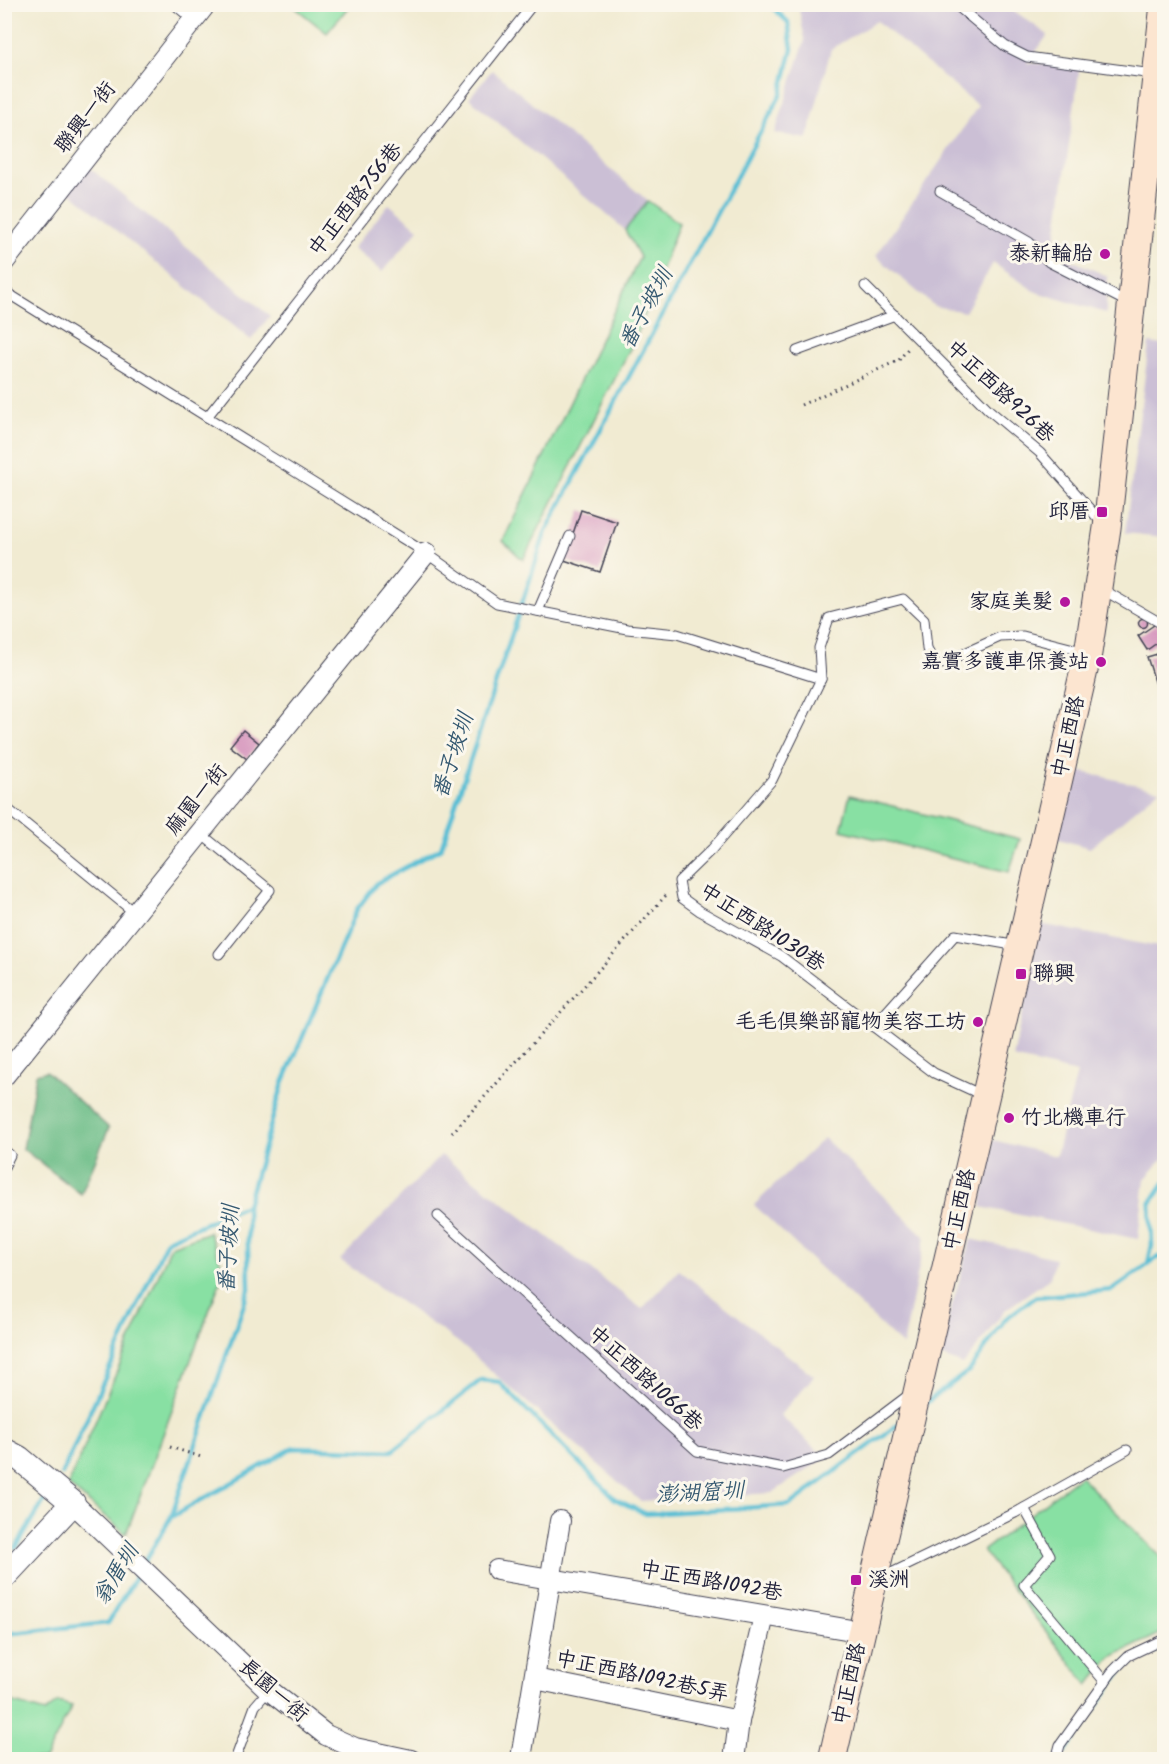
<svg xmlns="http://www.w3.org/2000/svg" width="1169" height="1764" viewBox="0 0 1169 1764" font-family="Kalam,'LXGW WenKai TC',sans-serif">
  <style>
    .industrial { fill: #cbbfd5 }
    .green { fill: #88e0a3; stroke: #55816f; stroke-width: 1.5 }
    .forest { fill: #6ebe89; stroke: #487062; stroke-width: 1.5 }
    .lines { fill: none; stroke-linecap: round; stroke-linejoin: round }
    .stream { stroke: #57bed4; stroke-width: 4.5 }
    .building { fill: #d28ab8 }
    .service-casing { stroke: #414052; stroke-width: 11 }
    .minor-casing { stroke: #414052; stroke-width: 22 }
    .tertiary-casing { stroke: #414052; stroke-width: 26 }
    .secondary-casing { stroke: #414052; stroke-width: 29 }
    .path { stroke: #414052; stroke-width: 3; stroke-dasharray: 1.5 4.5; stroke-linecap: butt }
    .service { stroke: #fff; stroke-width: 9 }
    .minor { stroke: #fff; stroke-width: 20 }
    .tertiary { stroke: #fff; stroke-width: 24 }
    .secondary { stroke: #fce5d0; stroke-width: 27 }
    .poi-dot { fill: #b5179e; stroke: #fbf7ec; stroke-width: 2 }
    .labels { text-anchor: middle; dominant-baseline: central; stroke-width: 6; stroke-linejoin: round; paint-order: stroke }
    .street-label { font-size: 21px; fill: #22223b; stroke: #fbf7ec }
    .poi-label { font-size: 21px; fill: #22223b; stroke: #fbf7ec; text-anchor: end }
    .water-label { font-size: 22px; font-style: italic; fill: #355971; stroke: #fbf7ec }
  </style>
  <rect width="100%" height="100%" fill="#fbf7ec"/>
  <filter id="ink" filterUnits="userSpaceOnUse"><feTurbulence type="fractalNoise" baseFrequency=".0167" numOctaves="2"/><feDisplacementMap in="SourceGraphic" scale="12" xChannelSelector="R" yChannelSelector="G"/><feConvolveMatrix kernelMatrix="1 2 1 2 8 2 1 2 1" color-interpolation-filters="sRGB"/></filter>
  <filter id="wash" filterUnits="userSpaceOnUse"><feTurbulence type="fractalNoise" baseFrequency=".008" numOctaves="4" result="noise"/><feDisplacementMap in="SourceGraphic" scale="24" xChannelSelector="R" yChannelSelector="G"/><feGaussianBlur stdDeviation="1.35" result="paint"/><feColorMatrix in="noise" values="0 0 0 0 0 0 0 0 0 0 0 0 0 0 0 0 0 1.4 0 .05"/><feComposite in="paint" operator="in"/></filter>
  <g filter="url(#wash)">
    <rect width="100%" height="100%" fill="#f1ebd2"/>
    <g class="industrial">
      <polygon points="798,5 1006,5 1048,35 1027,63 1080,65 1054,252 1107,276 1106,313 1036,292 993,263 965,312 934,306 876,256 978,106 877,21 831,49 807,139 775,133 805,40"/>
      <polygon points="492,70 648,201 625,230 469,98"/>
      <polygon points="85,164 270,316 251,340 65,188"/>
      <polygon points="389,204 419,229 382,272 353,248"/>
      <polygon points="1149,343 1164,345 1164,537 1125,533"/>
      <polygon points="1070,769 1159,790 1090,848 1055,838"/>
      <polygon points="1040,924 1164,948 1164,1158 1145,1179 1138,1239 981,1207 993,1140 1056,1156 1077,1073 1013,1058"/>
      <polygon points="824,1138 925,1237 903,1346 754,1205"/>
      <polygon points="441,1155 642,1309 679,1270 814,1376 780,1415 825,1458 772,1493 640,1501 458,1342 340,1260"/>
      <polygon points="971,1239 1055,1258 1050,1278 1005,1310 963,1365 938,1355"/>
    </g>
    <g class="green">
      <polygon points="292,5 350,5 327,33"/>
      <polygon points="648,201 679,223 637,335 523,560 503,541 640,257 625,230"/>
      <polygon points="850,795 1020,839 1009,872 841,830"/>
      <polygon points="209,1232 224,1271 126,1534 68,1485 171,1246"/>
      <polygon points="1080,1476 1164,1560 1164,1632 1111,1657 1088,1685 983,1551"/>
      <polygon points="4,1700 45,1712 58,1702 72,1706 45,1759 5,1759"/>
    </g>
    <polygon class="forest" points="46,1071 109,1128 81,1194 23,1149 36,1074"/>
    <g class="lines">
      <g class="stream">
        <polyline points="1148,1264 1152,1245 1150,1204 1164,1183"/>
        <polyline points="926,1403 970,1370 1005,1319 1035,1297 1112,1290 1157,1258 1164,1256"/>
        <polyline points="62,1474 167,1240 247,1205"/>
        <polyline points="171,1517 293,1448 392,1451 481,1380 499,1382 615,1499 646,1514 790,1505 900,1423"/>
        <polyline points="16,1548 45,1499"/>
        <polyline points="144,1563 171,1517 249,1289 247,1205 283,1083 357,909 377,883 441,848 546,531 781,94 792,49 788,22 769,4"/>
        <polyline points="4,1634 108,1623 138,1573"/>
        <polyline points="1065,1752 1127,1662 1164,1647"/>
      </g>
    </g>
    <g id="blocks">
      <g class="building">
        <polygon points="581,510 617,522 600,572 564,560"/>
        <circle cx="1143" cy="623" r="4.5"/>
        <polygon points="1157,623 1164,638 1147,650 1138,636"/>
        <polygon points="1164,652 1164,703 1162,703 1147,657"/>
        <polygon points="243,730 259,743 247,759 230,746"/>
      </g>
    </g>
  </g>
  <g filter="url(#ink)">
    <use href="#blocks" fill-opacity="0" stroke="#414052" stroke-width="1.5"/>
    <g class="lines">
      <g class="service-casing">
        <g id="service">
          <polyline points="174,4 193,20"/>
          <polyline points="955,4 1005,46 1027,57 1153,74"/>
          <polyline points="940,191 1029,242 1049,262 1129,303"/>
          <polyline points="865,286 989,410 1040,453 1103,524"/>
          <polyline points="4,291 426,553 497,603 627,629 677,634 821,679"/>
          <polyline points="797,351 895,315"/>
          <polyline points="207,417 533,4"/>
          <polyline points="1100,588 1164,625"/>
          <polyline points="538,611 570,536"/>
          <polyline points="4,806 136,914"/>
          <polyline points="200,833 270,890 219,954"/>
          <polyline points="873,1027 955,935 1018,946"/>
          <polyline points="984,1096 934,1073 781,956 700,911 682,898 679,881 712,849 772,780 821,679 819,648 829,618 903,599 924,619 927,649 936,666 1000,637 1023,636 1086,652"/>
          <polyline points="4,1150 10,1155 4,1167"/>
          <polyline points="438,1216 697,1451 783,1468 829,1455 910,1394"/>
          <polyline points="1024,1508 1050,1555 1024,1585 1105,1682"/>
          <polyline points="879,1579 1015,1513 1127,1450"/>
          <polyline points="235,1760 255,1706 269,1690"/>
          <polyline points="1056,1760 1060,1745 1112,1672 1128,1656 1164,1639"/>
        </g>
      </g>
      <g class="minor-casing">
        <g id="minor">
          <polyline points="4,262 206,4"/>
          <polyline points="4,1076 426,553"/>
          <polyline points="73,1503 269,1690 326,1735 355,1748 411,1760"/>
          <polyline points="497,1570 863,1632"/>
          <polyline points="535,1679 739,1721"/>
          <polyline points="521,1758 560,1521"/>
          <polyline points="734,1760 739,1721 764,1616"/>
        </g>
      </g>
      <g class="tertiary-casing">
        <polyline id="tertiary" points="4,1450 19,1458 73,1503 4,1577"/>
      </g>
      <g class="secondary-casing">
        <polyline id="secondary" points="832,1760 1088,653 1107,528 1164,4"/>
      </g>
      <g class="path">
        <polyline points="801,405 899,360 910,346"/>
        <polyline points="452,1133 668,893"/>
        <polyline points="170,1447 201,1457"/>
      </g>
      <use href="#service" class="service"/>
      <use href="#minor" class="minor"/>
      <use href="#tertiary" class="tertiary"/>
      <use href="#secondary" class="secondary"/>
    </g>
  </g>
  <g class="poi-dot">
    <circle cx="1105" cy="254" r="6"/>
    <rect x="1096" y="506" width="12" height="12" rx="3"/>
    <circle cx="1065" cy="602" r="6"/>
    <circle cx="1101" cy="662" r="6"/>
    <rect x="1015" y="968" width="12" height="12" rx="3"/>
    <circle cx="978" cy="1022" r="6"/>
    <circle cx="1009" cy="1118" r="6"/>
    <rect x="850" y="1574" width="12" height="12" rx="3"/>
  </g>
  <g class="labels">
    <g class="street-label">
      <text transform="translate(86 118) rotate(-52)">聯興一街</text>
      <text transform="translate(356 200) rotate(-52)">中正西路756巷</text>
      <text transform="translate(1000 392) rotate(43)">中正西路926巷</text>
      <text transform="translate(1069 737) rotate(-77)">中正西路</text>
      <text transform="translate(197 800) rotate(-51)">麻園一街</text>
      <text transform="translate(762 928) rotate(33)">中正西路1030巷</text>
      <text transform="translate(960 1210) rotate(-77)">中正西路</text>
      <text transform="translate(645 1379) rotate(42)">中正西路1066巷</text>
      <text transform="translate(711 1582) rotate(10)">中正西路1092巷</text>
      <text transform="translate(642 1677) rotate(12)">中正西路1092巷5弄</text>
      <text transform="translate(850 1684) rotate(-77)">中正西路</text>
      <text transform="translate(273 1691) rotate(41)">長園一街</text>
    </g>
    <g class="poi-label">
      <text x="1093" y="254">泰新輪胎</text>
      <text x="1090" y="512">邱厝</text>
      <text x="1053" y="602">家庭美髮</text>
      <text x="1089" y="662">嘉實多護車保養站</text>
      <text x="1033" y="974" text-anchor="start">聯興</text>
      <text x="966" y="1022">毛毛俱樂部寵物美容工坊</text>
      <text x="1021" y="1118" text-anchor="start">竹北機車行</text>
      <text x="868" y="1580" text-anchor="start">溪洲</text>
    </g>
    <g class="water-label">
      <text transform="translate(647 309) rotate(-62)">番子坡圳</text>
      <text transform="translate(454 756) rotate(-72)">番子坡圳</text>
      <text transform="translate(230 1249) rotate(-87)">番子坡圳</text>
      <text transform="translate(700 1494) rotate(-3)">澎湖窟圳</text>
      <text transform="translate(117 1575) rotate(-59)">翁厝圳</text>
    </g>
  </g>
  <rect width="1169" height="1764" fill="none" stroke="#fbf7ec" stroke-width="24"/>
</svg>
